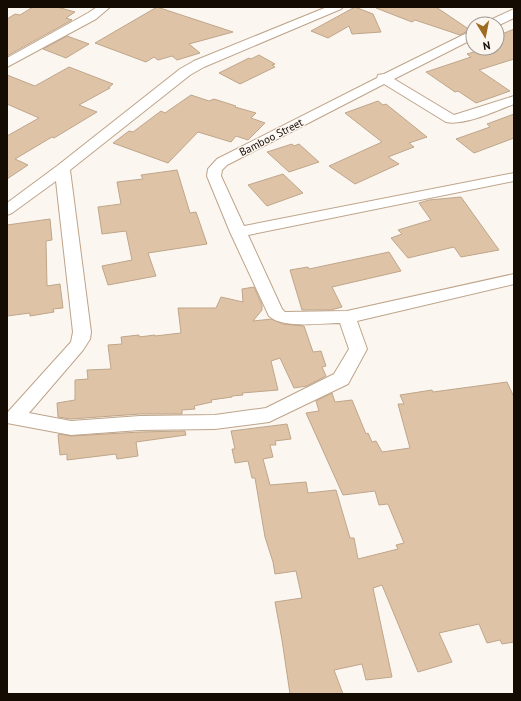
<svg xmlns="http://www.w3.org/2000/svg" width="521" height="701" viewBox="0 0 521 701" font-family="'PT Sans',sans-serif">
  <style>
    .building { fill: #dec3a7; stroke: #bfa68a }
    .lines { fill: none; stroke-linecap: round; stroke-linejoin: round }
    .street-casing { stroke: #bea489; stroke-width: 2 }
    .street { fill: #fff; fill-rule: evenodd }
    .labels { text-anchor: middle; dominant-baseline: central; stroke-width: 3; stroke-linejoin: round; paint-order: stroke }
    .far-street-label { font-size: 11px; fill: #140b03; stroke: #fcf6f1 }
  </style>
  <rect width="100%" height="100%" fill="#fcf6f1"/>
  <g class="building">
    <polygon points="33,7 57,7 75,12 66,18 72,20 7,56 7,19 15,14 20,15"/>
    <polygon points="157,7 233,32 189,44 200,53 177,60 172,56 158,60 154,57 146,62 95,43"/>
    <polygon points="355,7 373,14 381,32 352,34 349,26 328,38 311,31"/>
    <polygon points="376,7 436,7 470,30 460,35 415,20 412,22 376,8"/>
    <polygon points="514,29 514,59 479,70 510,91 476,103 458,91 455,92 426,72 471,57 467,54 487,48 497,48 497,36"/>
    <polygon points="67,36 89,44 66,58 43,49"/>
    <polygon points="259,55 275,64 272,65 275,67 240,84 219,73 249,58 251,59"/>
    <polygon points="69,67 113,84 108,88 110,88 79,105 97,112 54,138 52,137 15,159 28,165 7,179 7,136 39,118 7,104 7,75 35,86"/>
    <polygon points="191,95 209,101 214,99 236,106 235,107 256,113 251,118 265,123 248,140 236,136 231,142 198,132 168,163 113,143 129,131 133,132 161,111 165,113"/>
    <polygon points="378,101 383,105 386,104 427,137 409,143 414,147 388,157 399,164 355,184 329,166 382,142 345,113"/>
    <polygon points="514,114 514,138 474,153 456,139 490,127 487,124"/>
    <polygon points="292,144 294,146 299,144 319,162 289,172 267,152"/>
    <polygon points="177,170 190,213 196,212 207,244 148,253 156,276 108,285 102,266 132,260 126,231 102,234 98,207 121,204 117,182 143,179 141,175"/>
    <polygon points="283,174 303,193 267,206 248,185"/>
    <polygon points="461,197 499,250 461,257 454,247 408,258 391,238 402,234 398,230 431,220 419,203 429,200"/>
    <polygon points="50,219 52,240 46,241 47,286 60,284 63,308 53,309 54,312 30,316 30,313 7,316 7,225"/>
    <polygon points="389,252 401,271 332,287 342,307 331,310 302,310 290,270 308,267 309,269"/>
    <polygon points="254,287 262,305 262,310 253,321 272,319 283,324 304,326 313,352 321,351 326,366 322,367 326,376 307,386 294,388 280,358 271,361 278,390 242,393 243,395 232,396 232,397 211,400 212,402 194,406 195,409 182,410 182,414 140,414 71,419 58,417 57,403 75,400 75,380 88,379 87,370 111,369 108,345 122,344 121,337 139,335 139,337 155,335 155,336 181,333 178,308 216,308 221,297 243,302 242,289"/>
    <polygon points="507,382 514,397 514,642 502,644 500,640 487,643 479,624 439,633 452,662 418,672 382,585 373,588 392,677 366,680 362,664 334,670 343,694 290,694 282,640 275,602 302,598 296,571 275,574 273,562 265,537 255,478 252,478 248,461 235,463 232,449 235,449 231,431 287,424 291,439 275,441 276,445 270,445 273,457 263,459 270,485 306,482 308,493 336,490 350,538 354,538 358,559 398,549 396,545 404,543 388,504 379,505 375,491 343,495 306,413 319,411 316,401 332,393 335,402 352,400 366,434 368,433 372,442 376,441 382,452 410,448 398,404 404,404 400,395 432,390 433,392"/>
    <polygon points="185,431 186,435 136,442 138,456 117,459 116,454 67,460 67,454 60,455 58,435 59,434 71,436 140,432"/>
  </g>
  <g class="lines">
    <g class="street-casing">
      <g id="street">
        <polygon points="97,7 110,7 96,19 7,67 7,58 88,13"/>
        <path d="M327,7H343L341,9L204,67L190,75L70,170L91,332L90,339L83,350L29,413L71,421L140,416L215,415L266,408L334,374L349,349L340,323C322,323 282,329 269,316L230,232L207,176L208,169L217,159L377,78L378,75L384,74L473,30V39L394,79L454,115L514,96V104C496,111 464,126 446,122L384,84L227,165L222,170L221,176L244,226L514,173V181L248,235L282,309L285,312L347,311L514,274V284L357,321L367,349L348,384L269,422L215,429L140,430L71,435L7,423V413L71,342L73,332L56,181L12,213L7,215V203L57,166L180,69L194,61Z"/>
        <polygon points="514,9 514,18 497,26 497,24 486,24 488,21"/>
      </g>
    </g>
    <use href="#street" class="street"/>
  </g>
  <g class="labels">
    <g class="far-street-label">
      <text transform="translate(271 137) rotate(-27)">Bamboo Street</text>
    </g>
  </g>
  <rect width="521" height="701" fill="none" stroke="#140b03" stroke-width="16"/>
  <g transform="translate(485 36) rotate(170)"><circle r="19" fill="#fcf6f1" stroke="#9f9892"/>
  <path d="M0-3L7 15L0 10L-7 15Z" fill="#9e6c21"/>
  <text y="-6" font-size="11" font-weight="bold" text-anchor="middle" fill="#140b03">N</text>
  </g>
</svg>
